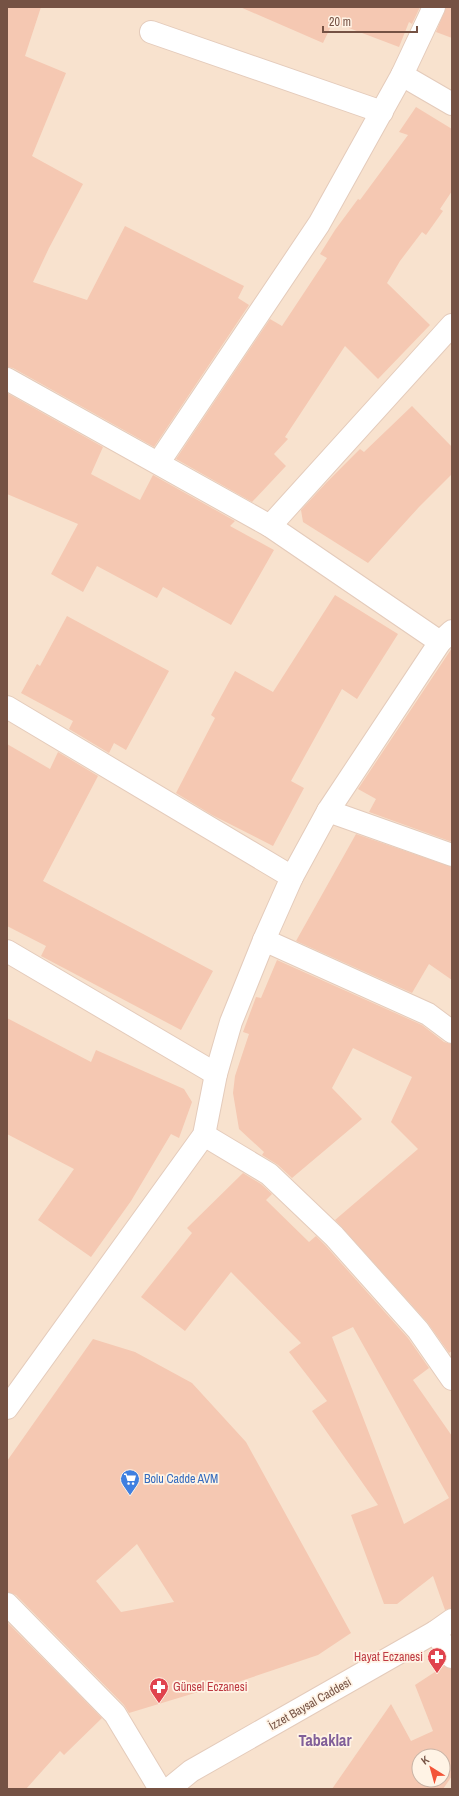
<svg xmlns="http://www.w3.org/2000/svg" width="459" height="1796" viewBox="0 0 459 1796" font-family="'Archivo Narrow',sans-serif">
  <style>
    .residential { fill: #f8e2ce; fill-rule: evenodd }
    .building { fill: #f5c8b2; fill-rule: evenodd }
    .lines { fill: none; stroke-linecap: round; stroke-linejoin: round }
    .street-casing { stroke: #e4cbbb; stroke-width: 24 }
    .street { stroke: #fff; stroke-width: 22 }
    .labels { text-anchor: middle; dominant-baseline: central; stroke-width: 3.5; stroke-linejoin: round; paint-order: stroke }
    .shop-label { font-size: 12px; fill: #366cbe; stroke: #fff3e5; text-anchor: start }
    .health-label { font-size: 12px; fill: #be3a42; stroke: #fff3e5; text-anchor: end }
    .street-label { font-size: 12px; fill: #755244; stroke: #fff3e5 }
    .district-label { font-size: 16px; font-weight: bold; fill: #815f99; stroke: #fff3e5 }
  </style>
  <rect width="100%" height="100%" fill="#feefdd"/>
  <path class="residential" d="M7,7H452V1789H7ZM419,1756H443V1780H419Z"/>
  <g class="building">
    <polygon points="7,7 41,7 25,56 66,73 32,156 83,184 49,248 33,282 87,300 125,226 244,286 238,298 249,305 154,447 13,368 7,367"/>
    <polygon points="240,7 420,7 412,24 409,22 399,47 333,22 323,43"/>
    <polygon points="446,7 452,7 452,38 436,32"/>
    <polygon points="416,107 452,129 452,191 440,209 443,211 426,235 422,232 400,261 387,283 430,325 378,379 345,346 285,437 288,439 274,454 286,466 252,502 176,459 270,319 282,326 327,258 320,254 335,230 358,199 360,200 408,135 399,132"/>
    <polygon points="7,393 103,447 91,474 140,500 153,475 235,521 230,526 274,550 231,625 163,587 157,598 97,566 83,592 51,574 78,524 7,494"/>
    <polygon points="412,406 452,447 452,474 419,507 368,563 303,522 301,510 327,482 360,449 364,452"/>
    <polygon points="335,595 398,634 357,699 342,689 291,781 304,788 273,846 212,815 176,793 215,718 211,715 235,671 273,692"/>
    <polygon points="67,616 169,671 126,750 114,743 109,753 69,729 73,721 21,693 37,664 40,666"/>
    <polygon points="452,648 452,842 369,812 376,799 358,789"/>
    <polygon points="7,744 50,769 58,752 98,776 43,881 213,971 181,1030 41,956 46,946 7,926"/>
    <polygon points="356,834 452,867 452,980 429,964 412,993 296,941"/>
    <polygon points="277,960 422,1025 444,1042 452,1044 452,1351 449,1353 427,1322 335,1220 418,1149 391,1122 412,1077 353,1048 332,1088 362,1119 292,1178 278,1165 262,1155 264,1152 239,1129 233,1093 235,1076 249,1034 243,1032 256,997 261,998"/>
    <polygon points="7,1018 91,1062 96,1050 184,1089 192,1102 179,1138 171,1134 131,1201 91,1257 38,1220 74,1169 7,1134"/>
    <path d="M243,1173L261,1184L272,1194L266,1200L309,1242L316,1236L325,1245L408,1338L429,1368L413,1380L452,1436V1608L445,1610L433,1576L397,1604H384L351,1515L378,1505L312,1411L327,1401L289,1352L301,1343L231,1272L185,1331L141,1297L192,1233L187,1228ZM353,1327L449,1498L404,1524L332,1337Z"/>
    <path d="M93,1339L135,1352L192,1383L246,1442L351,1633L318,1655L232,1684L231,1682L129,1713L124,1705L16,1595L7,1592V1461ZM137,1544L174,1602L121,1612L96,1581Z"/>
    <polygon points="7,1622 102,1718 64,1755 60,1751 26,1789 7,1789"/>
    <path d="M444,1666L452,1669V1776L443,1789H332L391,1704L411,1741L433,1731L415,1685ZM419,1756H443V1780H419Z"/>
  </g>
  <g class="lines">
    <g class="street-casing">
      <g id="street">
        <polyline points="151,32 382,112"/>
        <polyline points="402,75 452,104"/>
        <polyline points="7,379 270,526 440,642"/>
        <polyline points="159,462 319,224 402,75 434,7"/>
        <polyline points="270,526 452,325"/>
        <polyline points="7,707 292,877"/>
        <polyline points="328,811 452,855"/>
        <polyline points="264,940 428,1014 452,1032"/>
        <polyline points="7,951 216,1074"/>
        <polyline points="204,1135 269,1174 334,1236 418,1330 452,1379"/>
        <polyline points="7,1408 204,1135 216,1074 231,1022 264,940 292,877 328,811 440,642 452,631"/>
        <polyline points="7,1604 115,1714 160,1789"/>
        <polyline points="435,1632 452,1657"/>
        <polyline points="169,1789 191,1771 435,1632 452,1620"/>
      </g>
    </g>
    <use href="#street" class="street"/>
  </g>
  <defs>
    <g id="supermarket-pin" transform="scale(1)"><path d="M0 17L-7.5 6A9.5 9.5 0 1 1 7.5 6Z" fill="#3f7fe0" stroke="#fff3e5"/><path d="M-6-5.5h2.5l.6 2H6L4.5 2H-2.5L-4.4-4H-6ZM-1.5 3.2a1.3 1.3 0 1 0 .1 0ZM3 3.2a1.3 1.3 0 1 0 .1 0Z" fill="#fff"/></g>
    <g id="pharmacy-pin" transform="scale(1)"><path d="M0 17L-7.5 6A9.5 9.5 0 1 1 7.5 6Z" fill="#e0444e" stroke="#fff3e5"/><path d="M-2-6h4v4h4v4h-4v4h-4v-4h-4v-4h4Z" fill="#fff"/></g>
  </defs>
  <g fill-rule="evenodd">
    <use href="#supermarket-pin" x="130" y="1479"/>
    <use href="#pharmacy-pin" x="437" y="1657"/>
    <use href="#pharmacy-pin" x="159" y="1687"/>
  </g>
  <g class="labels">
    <g class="shop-label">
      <text x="144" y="1479">Bolu Cadde AVM</text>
    </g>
    <g class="health-label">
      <text x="423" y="1657">Hayat Eczanesi</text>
      <text x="173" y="1687" text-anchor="start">Günsel Eczanesi</text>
    </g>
    <g class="street-label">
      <text transform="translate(310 1704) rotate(-30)">İzzet Baysal Caddesi</text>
    </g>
    <g class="district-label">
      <text x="325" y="1740">Tabaklar</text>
    </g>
  </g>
  <rect width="459" height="1796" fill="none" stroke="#755244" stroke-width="16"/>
  <g transform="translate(431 1768) rotate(323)"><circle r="19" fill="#fff3e5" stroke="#c8b3a5"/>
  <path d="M0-3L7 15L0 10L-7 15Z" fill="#f35437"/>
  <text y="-6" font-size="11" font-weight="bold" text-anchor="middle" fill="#755244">K</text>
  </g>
  <path d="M323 26v6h94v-6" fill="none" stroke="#755244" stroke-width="2"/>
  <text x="329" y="26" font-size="12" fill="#755244" stroke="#fff3e5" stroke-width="3" paint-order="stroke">20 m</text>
</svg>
